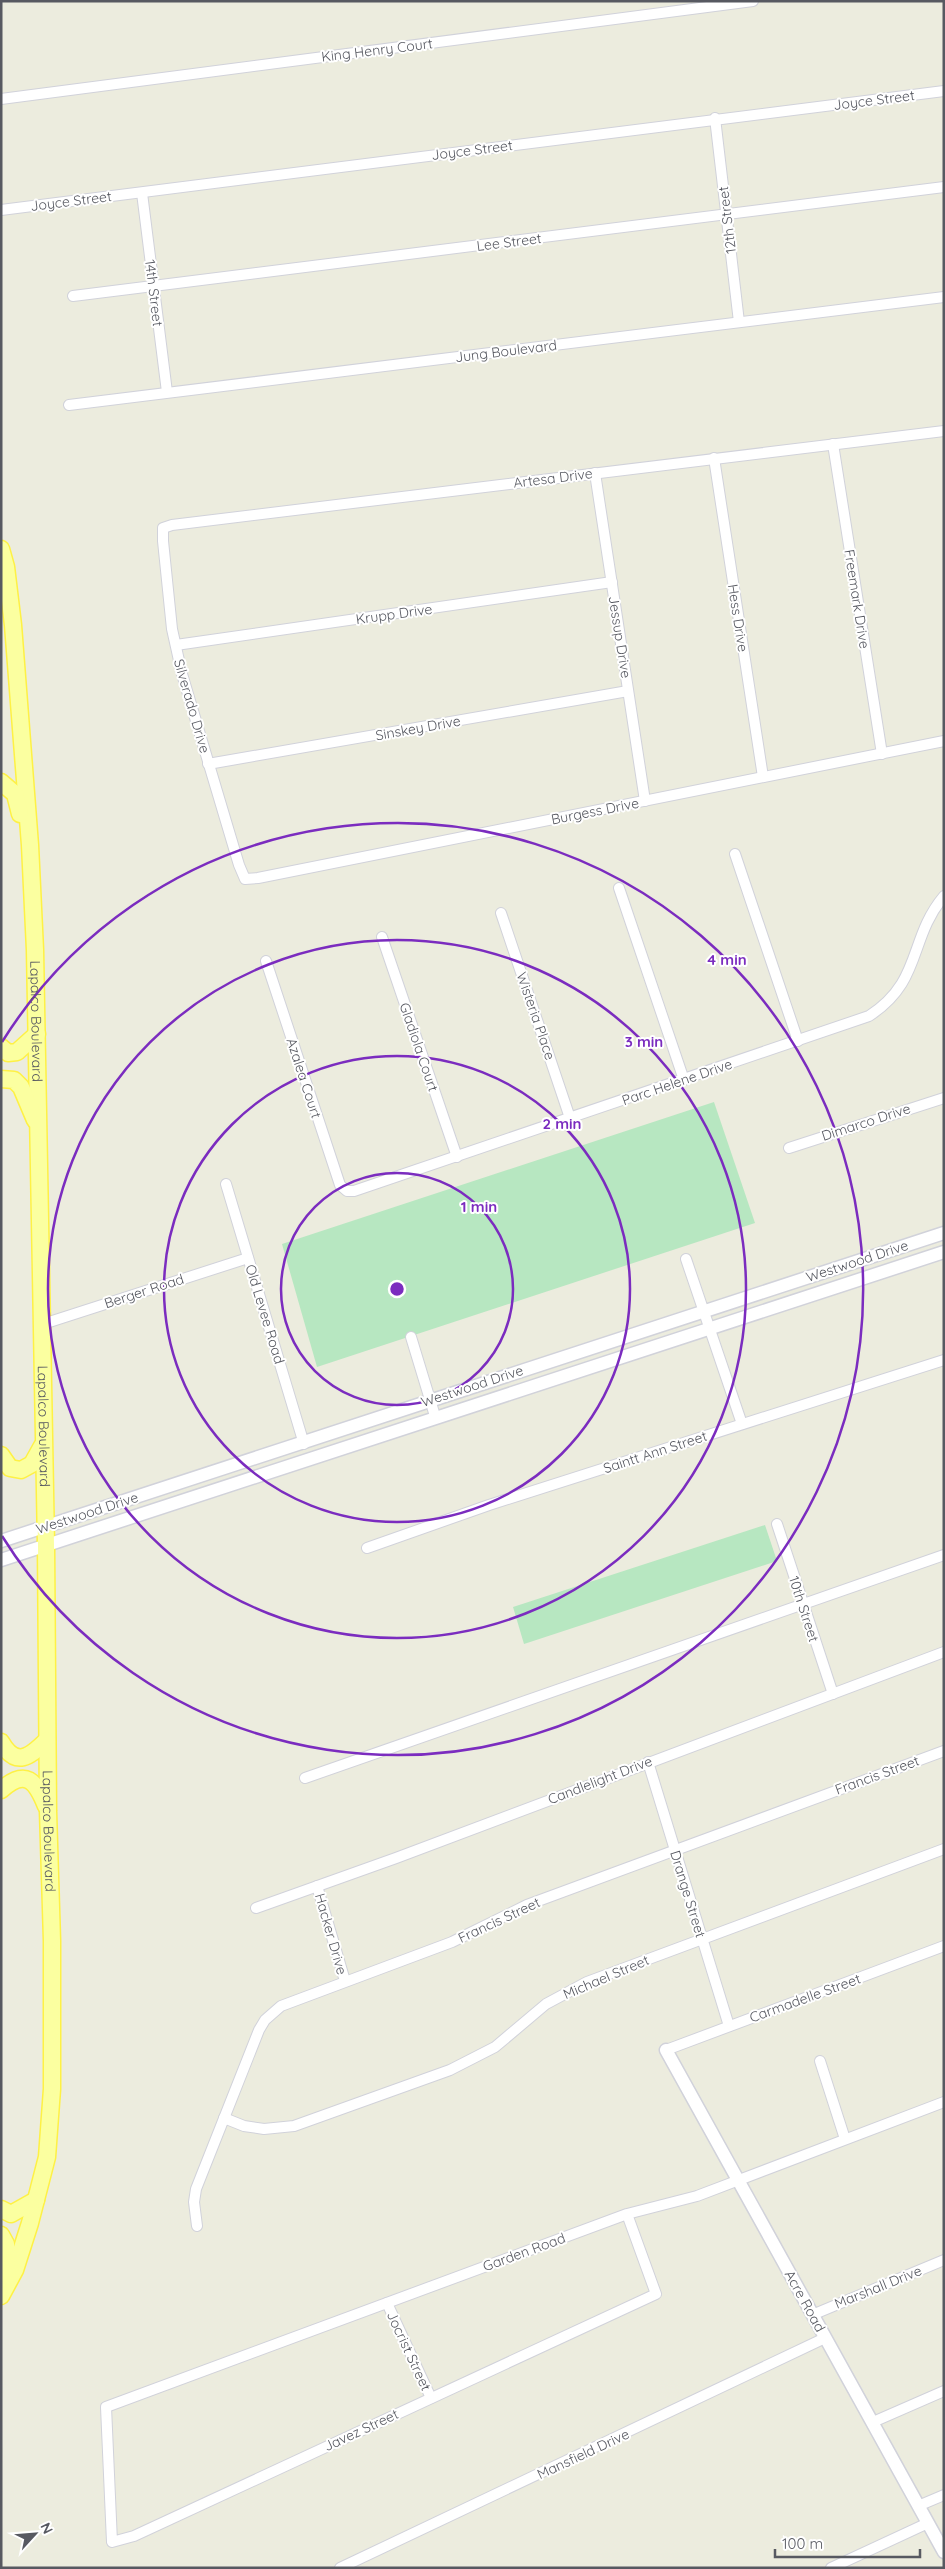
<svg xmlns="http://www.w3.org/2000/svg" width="945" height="2569" viewBox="0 0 945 2569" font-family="Quicksand,sans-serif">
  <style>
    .green { fill: #b7e7c1 }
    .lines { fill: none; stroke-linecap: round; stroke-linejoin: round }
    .minor-casing { stroke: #d1d2da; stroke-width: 12 }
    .tertiary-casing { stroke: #d1d2da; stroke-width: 15 }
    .primary-casing { stroke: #fef145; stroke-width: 19 }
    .minor { stroke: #fff; stroke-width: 10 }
    .tertiary { stroke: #fff; stroke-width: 12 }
    .primary { stroke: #fbffa0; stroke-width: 16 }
    .ring { fill: none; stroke: #7b2cbf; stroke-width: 2.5 }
    .labels { text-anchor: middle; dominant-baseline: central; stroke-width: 4; stroke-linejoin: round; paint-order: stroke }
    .street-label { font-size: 14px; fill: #575961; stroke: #fff }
    .centre { fill: #7b2cbf; stroke: #fff; stroke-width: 2.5 }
    .ring-label { font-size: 15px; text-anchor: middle; font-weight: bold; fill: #7b2cbf; stroke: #fff; stroke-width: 4; stroke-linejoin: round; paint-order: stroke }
  </style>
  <rect width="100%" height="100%" fill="#ececde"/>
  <g class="green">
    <polygon points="714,1102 755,1223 317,1367 282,1244"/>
    <polygon points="765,1525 777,1561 524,1644 513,1607"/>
  </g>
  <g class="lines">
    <g class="minor-casing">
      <g id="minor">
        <polyline points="1,99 753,1"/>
        <polyline points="715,118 739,322"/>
        <polyline points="142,193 167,392"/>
        <polyline points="1,210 944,91"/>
        <polyline points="73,296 944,187"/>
        <polyline points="69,405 944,297"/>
        <polyline points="944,431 172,525 163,528 163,541 172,629 182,674 239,865 245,879 258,878 944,741"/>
        <polyline points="833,444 882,754"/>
        <polyline points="714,458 763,777"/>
        <polyline points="595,473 645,801"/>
        <polyline points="176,645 612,582"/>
        <polyline points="208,764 628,691"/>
        <polyline points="735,854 798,1041"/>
        <polyline points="619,888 684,1080"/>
        <polyline points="501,913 570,1118"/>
        <polyline points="382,937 457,1157"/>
        <path d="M266,961L340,1185L347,1191H354L869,1016C923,981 908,939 944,896"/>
        <polyline points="789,1148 944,1098"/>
        <polyline points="226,1184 304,1444"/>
        <polyline points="686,1259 742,1424"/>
        <polyline points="40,1325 248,1258"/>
        <polyline points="411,1337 435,1416"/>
        <polyline points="777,1524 833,1694"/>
        <polyline points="367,1548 489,1505 944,1360"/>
        <polyline points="648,1762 729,2026"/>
        <polyline points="305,1778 944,1555"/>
        <polyline points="317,1886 345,1981"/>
        <polyline points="256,1908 396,1858 944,1652"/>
        <polyline points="666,2050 944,1946"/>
        <polyline points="820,2061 845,2139"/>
        <polyline points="224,2118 244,2126 264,2129 294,2126 450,2070 495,2047 546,2004 587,1982 944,1849"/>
        <polyline points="627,2214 656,2294 134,2536 112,2542 106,2407 627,2214 697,2196 944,2102"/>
        <polyline points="197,2226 194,2202 196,2189 259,2030 265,2020 281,2006 452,1942 527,1905 944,1751"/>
        <polyline points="387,2303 431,2398"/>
        <polyline points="812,2315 944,2260"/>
        <polyline points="873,2422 944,2391"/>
        <polyline points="918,2506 944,2495"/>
        <polyline points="340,2568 825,2338"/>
        <polyline points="831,2568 928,2523"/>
      </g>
    </g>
    <g class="tertiary-casing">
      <g id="tertiary">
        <polyline points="1,1541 944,1233"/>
        <polyline points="1,1560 944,1252"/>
        <polyline points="666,2050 944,2552"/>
      </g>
    </g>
    <g class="primary-casing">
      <g id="primary">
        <path id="s1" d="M1,549L6,567L13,625L30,845L35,950L46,1545L48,1811L52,1941V2089L47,2157L30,2223L15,2270L1,2296"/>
        <polyline points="1,782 15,794 20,814"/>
        <polyline points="1,1047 8,1053 17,1052 37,1034"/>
        <polyline points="1,1079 14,1080 21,1087 35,1120"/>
        <polyline points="1,1455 10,1468 21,1470 32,1464 42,1446"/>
        <path d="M1,1742C16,1768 30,1757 47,1740"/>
        <path d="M1,1790C26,1768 36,1781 46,1806"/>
        <polyline points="1,2209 11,2214 36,2200"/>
        <polyline points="1,2235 6,2244 8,2279"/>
      </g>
    </g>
    <use href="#minor" class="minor"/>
    <use href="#tertiary" class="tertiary"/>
    <use href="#primary" class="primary"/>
  </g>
  <g class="ring">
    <circle cx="397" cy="1289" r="116"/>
    <circle cx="397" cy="1289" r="233"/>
    <circle cx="397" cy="1289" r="349"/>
    <path d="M2 1042A466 466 0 1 1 2 1536"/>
  </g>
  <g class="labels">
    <g class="street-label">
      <text transform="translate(377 50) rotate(-7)">King Henry Court</text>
      <text transform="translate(874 100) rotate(-7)">Joyce Street</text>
      <text transform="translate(472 150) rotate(-7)">Joyce Street</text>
      <text transform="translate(71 201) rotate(-7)">Joyce Street</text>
      <text transform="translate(727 220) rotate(-97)">12th Street</text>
      <text transform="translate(509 242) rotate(-7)">Lee Street</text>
      <text transform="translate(154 293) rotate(83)">14th Street</text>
      <text transform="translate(506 351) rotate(-7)">Jung Boulevard</text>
      <text transform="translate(553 478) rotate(-7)">Artesa Drive</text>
      <text transform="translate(857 599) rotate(81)">Freemark Drive</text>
      <text transform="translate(394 614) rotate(-8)">Krupp Drive</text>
      <text transform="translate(738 618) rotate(81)">Hess Drive</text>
      <text transform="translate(620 637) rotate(81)">Jessup Drive</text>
      <text transform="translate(192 706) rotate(74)">Silverado Drive</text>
      <text transform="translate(418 728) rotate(-10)">Sinskey Drive</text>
      <text transform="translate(595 811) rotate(-11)">Burgess Drive</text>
      <text transform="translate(536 1016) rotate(71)">Wisteria Place</text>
      <text stroke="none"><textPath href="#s1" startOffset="474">Lapalco Boulevard</textPath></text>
      <text transform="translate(419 1047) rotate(71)">Gladiola Court</text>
      <text transform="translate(304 1078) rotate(72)">Azalea Court</text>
      <text transform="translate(677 1082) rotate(-19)">Parc Helene Drive</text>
      <text transform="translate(866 1122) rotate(-18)">Dimarco Drive</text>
      <text transform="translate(857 1261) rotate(-18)">Westwood Drive</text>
      <text transform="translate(144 1291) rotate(-18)">Berger Road</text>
      <text transform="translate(265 1314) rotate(73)">Old Levee Road</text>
      <text transform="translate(472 1386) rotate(-18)">Westwood Drive</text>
      <text stroke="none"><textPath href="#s1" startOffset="879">Lapalco Boulevard</textPath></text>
      <text transform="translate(655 1452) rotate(-18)">Saintt Ann Street</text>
      <text transform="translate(87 1513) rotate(-18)">Westwood Drive</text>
      <text transform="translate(804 1609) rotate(72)">10th Street</text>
      <text transform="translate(877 1775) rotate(-20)">Francis Street</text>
      <text transform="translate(600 1780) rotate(-21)">Candlelight Drive</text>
      <text stroke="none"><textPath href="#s1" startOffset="1284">Lapalco Boulevard</textPath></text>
      <text transform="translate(688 1894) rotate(73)">Drange Street</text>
      <text transform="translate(499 1920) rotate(-25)">Francis Street</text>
      <text transform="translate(331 1934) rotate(74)">Hacker Drive</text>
      <text transform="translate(606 1977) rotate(-23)">Michael Street</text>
      <text transform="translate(805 1998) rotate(-20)">Carmadelle Street</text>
      <text transform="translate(524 2252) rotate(-20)">Garden Road</text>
      <text transform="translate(878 2287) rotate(-22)">Marshall Drive</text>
      <text transform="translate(805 2301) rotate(61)">Acre Road</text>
      <text transform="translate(409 2351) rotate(65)">Jocrist Street</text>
      <text transform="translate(361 2430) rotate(-25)">Javez Street</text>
      <text transform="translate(583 2454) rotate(-25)">Mansfield Drive</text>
    </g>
  </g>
  <circle cx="397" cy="1289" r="8" class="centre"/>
  <g class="ring-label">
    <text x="727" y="965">4 min</text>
    <text x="644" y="1047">3 min</text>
    <text x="562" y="1129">2 min</text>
    <text x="479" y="1212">1 min</text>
  </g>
  <rect width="945" height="2569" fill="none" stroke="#575961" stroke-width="5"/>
  <g transform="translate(35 2534) rotate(64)" stroke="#ffffff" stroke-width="4" paint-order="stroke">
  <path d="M0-4L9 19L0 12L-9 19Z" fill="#575961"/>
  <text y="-8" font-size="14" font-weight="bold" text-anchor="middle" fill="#575961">N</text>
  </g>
  <path d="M775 2549v8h145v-8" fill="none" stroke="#575961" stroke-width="2.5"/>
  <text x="782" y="2549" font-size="15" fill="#575961" stroke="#ffffff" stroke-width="4" paint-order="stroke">100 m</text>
</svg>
